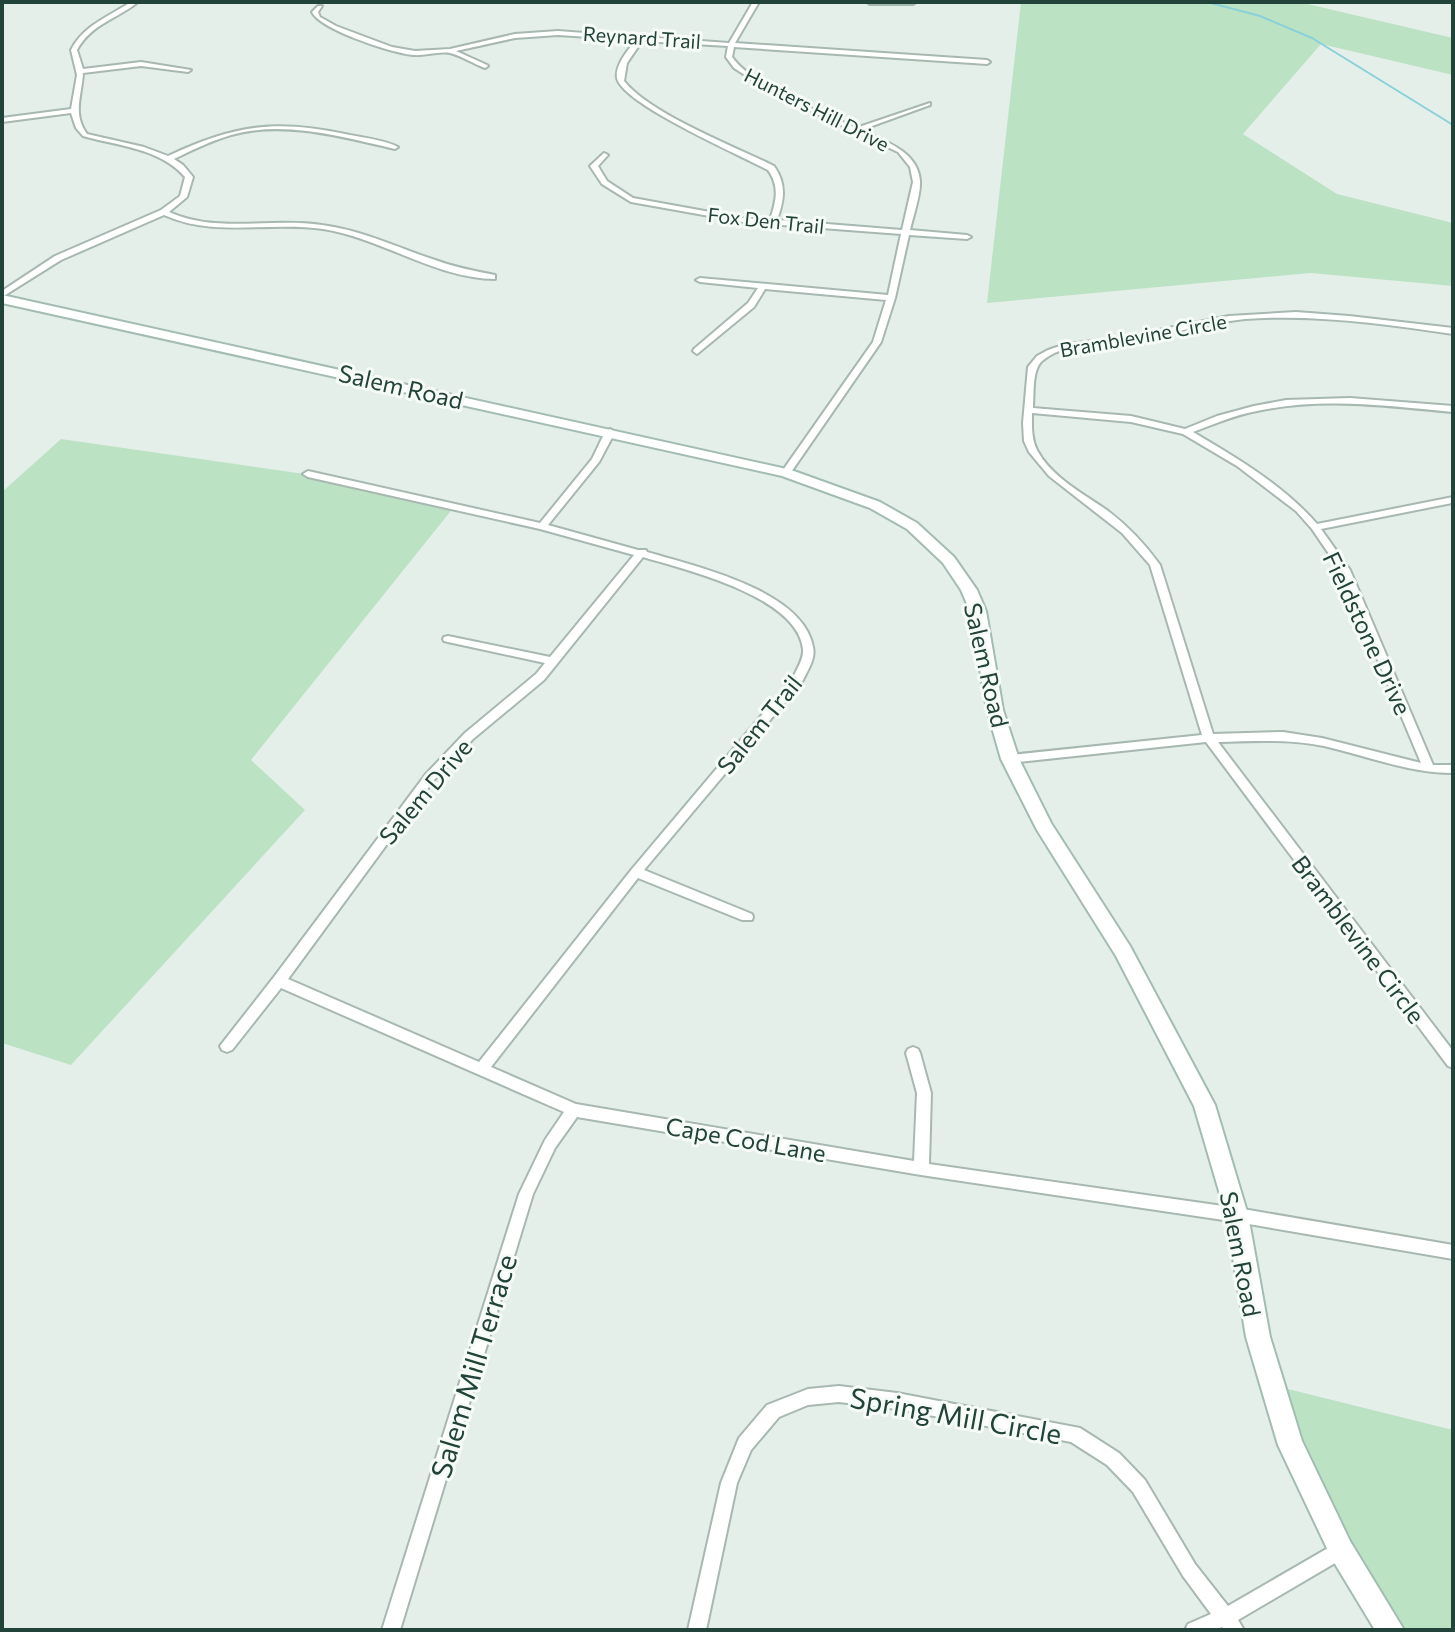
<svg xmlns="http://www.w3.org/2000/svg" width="1455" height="1632" viewBox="0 0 1455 1632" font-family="Commissioner,sans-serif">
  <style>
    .green { fill: #bce2c4 }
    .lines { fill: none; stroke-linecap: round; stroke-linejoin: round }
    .stream { stroke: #89d0d8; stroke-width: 2 }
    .street-casing { stroke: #a7b8b1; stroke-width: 4 }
    .secondary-casing { stroke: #a2bcb2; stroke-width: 4 }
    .street { fill: #fff; fill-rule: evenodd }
    .secondary { fill: #fff; fill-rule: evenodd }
    .labels { text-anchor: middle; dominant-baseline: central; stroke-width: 6; stroke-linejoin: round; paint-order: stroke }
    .far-street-label { font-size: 20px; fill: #224339; stroke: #f6fbf8 }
    .street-label { font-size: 24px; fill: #224339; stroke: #f6fbf8 }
    .near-street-label { font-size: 28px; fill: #224339; stroke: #f6fbf8 }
  </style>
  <rect width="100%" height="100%" fill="#e5efea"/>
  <g class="green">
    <polygon points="1021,2 1299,2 1453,38 1453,75 1321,44 1243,134 1337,194 1453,223 1453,286 1311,273 987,303"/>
    <polygon points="61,439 305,474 454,507 251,760 305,810 71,1065 2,1043 2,492"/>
    <polygon points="1284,1388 1453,1430 1453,1630 1394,1630 1327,1517"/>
  </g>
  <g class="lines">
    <polyline class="stream" points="1207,2 1260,16 1312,38 1453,125"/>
    <g class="street-casing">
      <g id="street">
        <path d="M131,2H138C117,19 91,24 77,50L83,69L141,62L191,70L188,72L141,66L83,73C82,95 72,114 87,134L144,147L168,156C236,124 277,119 350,135C366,138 384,140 398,147L395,149C342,137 285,120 231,135C211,141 192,150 174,159L183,165L193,177L187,197L169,212C218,234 271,217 322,225C362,230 398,248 435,260C454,267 474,271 495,275V279C437,279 381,238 323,229C269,221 215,238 164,215L61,260L2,297V291L55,256L161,210L180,196L185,177C160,148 118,146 83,136L76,128L71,113L2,122V118L71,109L77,75L71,50C84,25 108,17 131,2Z"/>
        <path d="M753,2H759L735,43L987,60L990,62L987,64L734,47L732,57C753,87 822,112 856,128L930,103V105L861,130C884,141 918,151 920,181C921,194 913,217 910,230L967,235L971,237L967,239L909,235L895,298L881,342L789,475L786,476L781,473L873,342L886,300L765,289L754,307L697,354L693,351L694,349L748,303L758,288L700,282L696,280L700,278L888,295L901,234L743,222L631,202L602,184L590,166L604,153L608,155L598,166L607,181L633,198L743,218L770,220C776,201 780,187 768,170C742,156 622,104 617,78C615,65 628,50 636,40L558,35L515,38L456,51L487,65L488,66L485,68C474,64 462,56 450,53C439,51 425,56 413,55C392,53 321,30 312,12L318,6H322L318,12L320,17L336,26L392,47L415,51L450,49L515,34L558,31L638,37L641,35L644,37L729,43ZM642,41L728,46L726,57L734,68L775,94L898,152L910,167L913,182L902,230L777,220C784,200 787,185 774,166C734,146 650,114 624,81L627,63Z"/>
        <polygon points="867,2 916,2 913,4 870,4"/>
        <path d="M1296,312L1349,316L1453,328V334C1384,324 1315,314 1245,319C1204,323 1165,336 1125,342C1098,346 1064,342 1042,361C1032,370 1034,394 1033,408L1131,416L1185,429L1217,416L1254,406L1286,400L1350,398L1453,406V412C1388,406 1322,397 1257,411C1235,415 1214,424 1193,432C1237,458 1283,485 1317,524L1453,497L1452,503L1321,529L1350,570L1433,765H1453V773C1409,773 1367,756 1324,746C1289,739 1254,741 1218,742L1453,1051V1068L1448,1066L1206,742L1010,763L1004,759L1010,755L1202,735L1150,565L1122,533L1049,476L1029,452L1024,441L1023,423L1028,367L1037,356L1048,350L1063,345L1129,336L1229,316ZM1032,413L1131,422L1183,434L1237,466L1296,511L1312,529L1340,570L1421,763L1322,738L1283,732L1213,734L1160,565C1145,544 1128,526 1108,511C1084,494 1051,477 1037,450C1031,438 1032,425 1032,413Z"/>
        <path d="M610,429L615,432L599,462L548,525L638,550H646L647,552C694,566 803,590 813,647C816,659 807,671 802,682L644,870L752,914L753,917L752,920H742L638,878L491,1067L576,1104L914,1161L917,1093L906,1053L908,1049L913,1047L918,1049L920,1053L931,1093L929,1164L1237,1208L1453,1245V1259L1237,1222L921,1175L577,1117L555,1148L533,1194L400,1630H382L519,1194L545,1140L564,1112L281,988L232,1050L227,1052L222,1050L220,1046L274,977L426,774L465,733L536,674L545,663L448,642L444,641L443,639L444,637L448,636L550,657L634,555L540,529L308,477L303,474L308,471L540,523L592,459L605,432ZM643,557C686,570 797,596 803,649C804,659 797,668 793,678L632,869L479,1062L288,979L434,780L473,739L544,680Z"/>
        <polygon points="839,1386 897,1393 1080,1428 1119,1453 1145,1480 1195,1564 1228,1606 1335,1544 1341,1541 1347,1544 1350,1550 1347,1556 1238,1620 1244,1630 1224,1630 1222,1627 1215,1630 1185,1630 1188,1624 1211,1614 1183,1576 1133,1492 1107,1465 1071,1442 897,1409 839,1402 808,1405 779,1417 751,1450 737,1483 706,1630 688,1630 721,1483 739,1438 767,1405 808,1389"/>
      </g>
    </g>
    <g class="secondary-casing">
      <polygon id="secondary" points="2,295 791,470 880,502 917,523 954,557 977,590 986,611 1003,710 1019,759 1051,823 1130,946 1215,1105 1248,1215 1270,1337 1302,1441 1350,1541 1404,1630 1375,1630 1332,1559 1278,1445 1246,1337 1226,1215 1194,1106 1116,956 1037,830 1001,759 987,710 970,611 961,590 943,563 907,529 870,508 782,476 2,303"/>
    </g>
    <use href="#street" class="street"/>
    <use href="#secondary" class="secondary"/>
  </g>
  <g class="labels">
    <g class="far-street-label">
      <text transform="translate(642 37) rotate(4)">Reynard Trail</text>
      <text transform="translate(817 109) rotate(27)">Hunters Hill Drive</text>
      <text transform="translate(766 220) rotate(6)">Fox Den Trail</text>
      <text transform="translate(1143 335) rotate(-10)">Bramblevine Circle</text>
    </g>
    <g class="street-label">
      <text transform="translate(401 386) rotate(13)">Salem Road</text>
      <text transform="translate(1368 633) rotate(65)">Fieldstone Drive</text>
      <text transform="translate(987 665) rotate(77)">Salem Road</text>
      <text transform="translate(759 724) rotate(-51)">Salem Trail</text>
      <text transform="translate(425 791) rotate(-50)">Salem Drive</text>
      <text transform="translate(1359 939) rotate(53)">Bramblevine Circle</text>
      <text transform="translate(746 1139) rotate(10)">Cape Cod Lane</text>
      <text transform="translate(1241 1254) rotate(79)">Salem Road</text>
    </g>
    <g class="near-street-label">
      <text transform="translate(473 1366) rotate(-73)">Salem Mill Terrace</text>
      <text transform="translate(956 1415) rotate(10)">Spring Mill Circle</text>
    </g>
  </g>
  <rect width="1455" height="1632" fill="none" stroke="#224339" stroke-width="8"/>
</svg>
